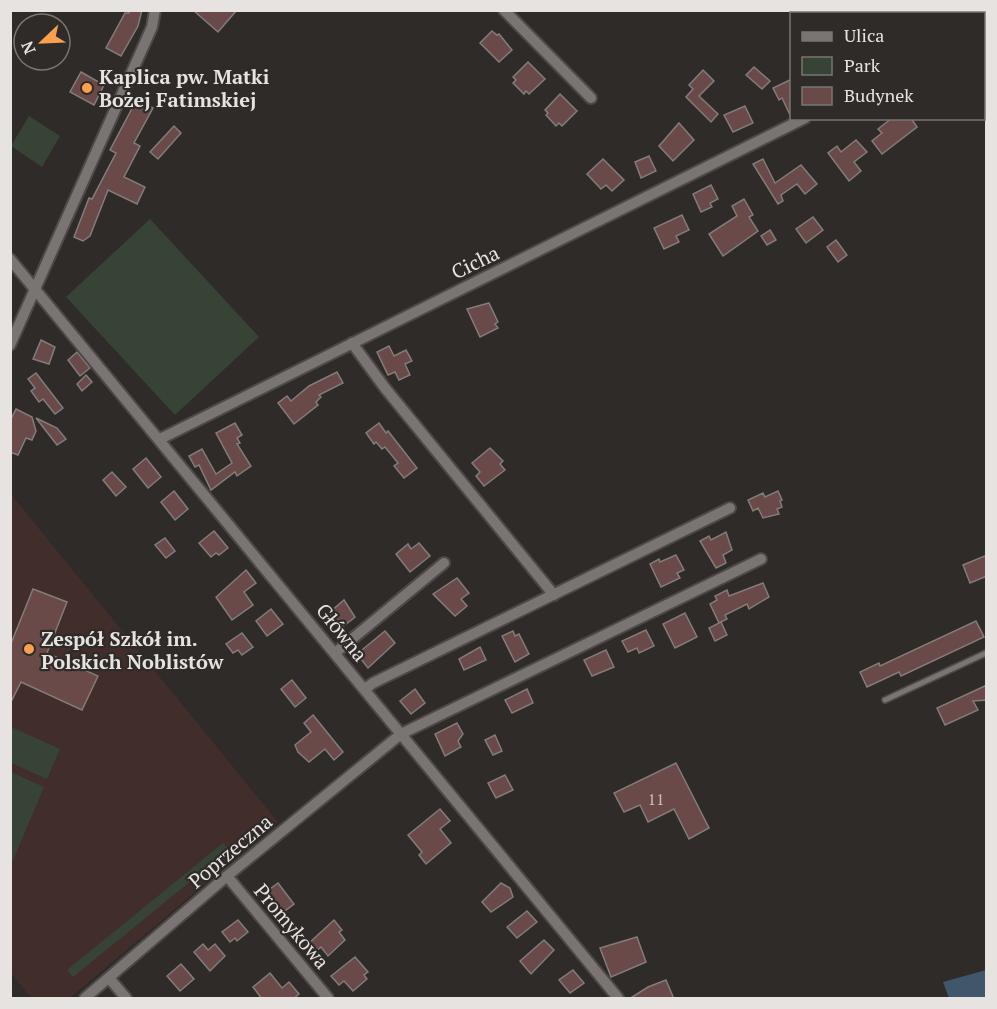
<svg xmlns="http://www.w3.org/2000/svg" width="997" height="1009" viewBox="0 0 997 1009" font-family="'PT Serif',serif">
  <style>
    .education { fill: #412d2a }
    .green { fill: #374335 }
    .water { fill: #40566b }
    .building { fill: #6a4a48; stroke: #827c7b; stroke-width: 1.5 }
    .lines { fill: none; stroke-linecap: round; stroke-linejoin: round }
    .lane-casing { stroke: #4d4947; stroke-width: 8 }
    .street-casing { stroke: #4d4947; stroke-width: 14 }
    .lane { stroke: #7a7572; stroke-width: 5 }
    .street { stroke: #7a7572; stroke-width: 10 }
    .poi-dot { fill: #fa9f4e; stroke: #2f2b28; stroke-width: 2 }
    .labels { text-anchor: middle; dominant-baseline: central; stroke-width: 4.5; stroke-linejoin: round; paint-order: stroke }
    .number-label { font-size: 16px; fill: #c7bdbb }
    .poi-label { font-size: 20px; font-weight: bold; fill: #e6e3e1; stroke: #2f2b28; text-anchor: start }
    .street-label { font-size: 20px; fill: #e6e3e1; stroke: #2f2b28 }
  </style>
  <rect width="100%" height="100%" fill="#2f2b28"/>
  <polygon class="education" points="10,493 278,822 70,998 31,998 11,973"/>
  <g class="green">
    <polygon points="29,116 60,136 42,167 11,146"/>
    <polygon points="150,219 259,337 175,415 66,297"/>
    <polygon points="11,727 60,749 47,779 11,763"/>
    <polygon points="11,772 44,787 11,865"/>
    <polygon points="223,843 229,850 73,977 67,970"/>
  </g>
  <polygon class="water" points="986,970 986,998 949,998 943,982"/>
  <g class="building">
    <polygon points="129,10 142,10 138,26 121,56 106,48 125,13 129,13"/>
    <polygon points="193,10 237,10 218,32"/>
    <polygon points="492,31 497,35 499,34 512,50 499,62 480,43"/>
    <polygon points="528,62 545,79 529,94 526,91 524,94 513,83 516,80 513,77"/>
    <polygon points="754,67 770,81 762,89 746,75"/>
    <polygon points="703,70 714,81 699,96 718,114 711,122 686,97 693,89 689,85"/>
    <polygon points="81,72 104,85 94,105 70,92"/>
    <polygon points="792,79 792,116 791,117 782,98 779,100 773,88"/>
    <polygon points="560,94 577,111 562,126 559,123 556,126 546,115 548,113 545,110"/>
    <polygon points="137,99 153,108 134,143 140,146 124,177 145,187 137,204 108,190 90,236 83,241 74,237 89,198 92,199 116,153 110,150"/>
    <polygon points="745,106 753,123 733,132 724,115"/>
    <polygon points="892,118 911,118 917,127 882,154 872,141 882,133 878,129"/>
    <polygon points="679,123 694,140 673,161 659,146"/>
    <polygon points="174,126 181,133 158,159 150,152"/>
    <polygon points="856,140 867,152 854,162 861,171 849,181 828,153 837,146 841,152"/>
    <polygon points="649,156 656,171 641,178 635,162"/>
    <polygon points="603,159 624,180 612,191 606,185 601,189 587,174"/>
    <polygon points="763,159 775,183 801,165 817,184 805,194 797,184 781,195 783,201 778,204 753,164"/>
    <polygon points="711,185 718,199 710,203 712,207 701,212 693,194"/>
    <polygon points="744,199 753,215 749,217 758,231 723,256 709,234 737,216 732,206"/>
    <polygon points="682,215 689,230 676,236 679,242 664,249 654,228"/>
    <polygon points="813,217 823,230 806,243 796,229"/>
    <polygon points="770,230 776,240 767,245 761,236"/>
    <polygon points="836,240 847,255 838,262 827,247"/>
    <polygon points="489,303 498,322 495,324 498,328 480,337 467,309"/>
    <polygon points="41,340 55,347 49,364 33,359"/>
    <polygon points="389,346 394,356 406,350 412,361 405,364 410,375 399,380 395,372 388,375 377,352"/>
    <polygon points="77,352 90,368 80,376 68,360"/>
    <polygon points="337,372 343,383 319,395 321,397 316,402 318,405 294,424 278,403 287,396 291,401 309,386"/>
    <polygon points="36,373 63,408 55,414 43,399 39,402 31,391 35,388 28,379"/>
    <polygon points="86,375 92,382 82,391 77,384"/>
    <polygon points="16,409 32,417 36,431 32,440 26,438 18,455 10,452 10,421"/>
    <polygon points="36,418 57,428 66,439 57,445"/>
    <polygon points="235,423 242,435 237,438 240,443 237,444 251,466 237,476 235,472 211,490 199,465 195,467 189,456 202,449 216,474 232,463 216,433"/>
    <polygon points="379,423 386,433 388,431 417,468 404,478 394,466 398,463 385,447 382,449 376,442 374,444 366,433"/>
    <polygon points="490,448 503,461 500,464 505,470 484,486 476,476 480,472 472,463"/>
    <polygon points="146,458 161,477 148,488 133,469"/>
    <polygon points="112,472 126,487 116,496 103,480"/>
    <polygon points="174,491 188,509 175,520 161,502"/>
    <polygon points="778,491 782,500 780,501 782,507 777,509 779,514 763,518 758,508 753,511 748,500 763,493 765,497"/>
    <polygon points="214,531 228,548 219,555 216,553 211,557 199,543"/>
    <polygon points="726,532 732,550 723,555 726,563 716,568 700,541 709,536 711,540"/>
    <polygon points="165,538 175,551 166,558 155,545"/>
    <polygon points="419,543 430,556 410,572 396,554 408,544 411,549"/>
    <polygon points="676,555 684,570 677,573 680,578 661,587 650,564 659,559 660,562"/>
    <polygon points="987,555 987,576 970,583 963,565"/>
    <polygon points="246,570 256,583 244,592 253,605 232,620 216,597"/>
    <polygon points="457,578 469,593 461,599 467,606 455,616 433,594"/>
    <polygon points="763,583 769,597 749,609 747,604 725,615 727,619 719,623 710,604 717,600 715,596 727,590 729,596"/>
    <polygon points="33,589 67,602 47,653 98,676 82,710 21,682 10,704 10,646"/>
    <polygon points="344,600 355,617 340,629 329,613"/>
    <polygon points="271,609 283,624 267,636 256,621"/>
    <polygon points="685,613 697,637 675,648 663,624"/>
    <polygon points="976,621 984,637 901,676 899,672 867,687 860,672 879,663 880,666"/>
    <polygon points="721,622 727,635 715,641 709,628"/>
    <polygon points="646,630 654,646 639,653 637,648 628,652 622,641"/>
    <polygon points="385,631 395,643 368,668 357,654"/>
    <polygon points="513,631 515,636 519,634 529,654 515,662 502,636"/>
    <polygon points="242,633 253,647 242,655 238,650 233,653 226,644"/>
    <polygon points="480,647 486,660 464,670 459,659"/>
    <polygon points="606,650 614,667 592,676 584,660"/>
    <polygon points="292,680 306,698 295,707 281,689"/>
    <polygon points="987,685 987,700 973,701 978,710 945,725 937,708"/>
    <polygon points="415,689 425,703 411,714 400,701"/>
    <polygon points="527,689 533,703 512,713 505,700"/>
    <polygon points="313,715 343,752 334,760 325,749 309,762 298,752 295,745 311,732 304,723"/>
    <polygon points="457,723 463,734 458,741 461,747 445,756 435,734"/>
    <polygon points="495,735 502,751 493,755 485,740"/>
    <polygon points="676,763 709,828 689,839 674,809 648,822 640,805 624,812 614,793"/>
    <polygon points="505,775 513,790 496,798 488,783"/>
    <polygon points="440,809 450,821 440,829 451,843 426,864 419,855 422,852 408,835"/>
    <polygon points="278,883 294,904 281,914 266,892"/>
    <polygon points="501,883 510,888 513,897 491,912 482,902"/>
    <polygon points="527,911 537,922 517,938 507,927"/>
    <polygon points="238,920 248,932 237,941 235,938 230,942 222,932"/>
    <polygon points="334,920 342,930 339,932 345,940 328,956 321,947 315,952 308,944"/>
    <polygon points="637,937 646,962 611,977 600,948"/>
    <polygon points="544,940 554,950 531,974 520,961"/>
    <polygon points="203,944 208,950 215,944 225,956 210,971 194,952"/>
    <polygon points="355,957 368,972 364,975 367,979 353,991 344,981 339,985 331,976"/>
    <polygon points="181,964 194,979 180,991 167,976"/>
    <polygon points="573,970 584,983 570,993 559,980"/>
    <polygon points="270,973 282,988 289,982 299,994 293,999 262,999 253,987"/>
    <polygon points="666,980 674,999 629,999 648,987"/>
  </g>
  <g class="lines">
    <g class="lane-casing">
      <polyline id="lane" points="885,700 986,653"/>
    </g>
    <g class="street-casing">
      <g id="street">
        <polyline points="504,10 591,98"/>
        <polyline points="900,10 901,14"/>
        <polyline points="984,31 986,29"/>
        <polyline points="10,259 618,998"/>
        <polyline points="352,343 385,388 554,595"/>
        <polyline points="10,345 152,27 155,10"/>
        <polyline points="160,439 805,118"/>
        <polyline points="335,653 444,563"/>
        <polyline points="365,689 373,683 730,508"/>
        <polyline points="227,876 328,998"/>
        <polyline points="109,978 126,998"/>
        <polyline points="85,998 227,876 401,734 761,559"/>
      </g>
    </g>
    <use href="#lane" class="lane"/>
    <use href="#street" class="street"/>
  </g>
  <g class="poi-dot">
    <circle cx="87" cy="88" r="6"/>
    <circle cx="29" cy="649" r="6"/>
  </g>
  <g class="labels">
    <g class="number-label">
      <text x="656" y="799">11</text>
    </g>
    <g class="poi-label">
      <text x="99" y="76">Kaplica pw. Matki<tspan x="99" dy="23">Bożej Fatimskiej</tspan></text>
      <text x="41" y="638">Zespół Szkół im.<tspan x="41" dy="23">Polskich Noblistów</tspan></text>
    </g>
    <g class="street-label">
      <text transform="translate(475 262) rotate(-26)">Cicha</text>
      <text transform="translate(342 632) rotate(51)">Główna</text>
      <text transform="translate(230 851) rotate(-40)">Poprzeczna</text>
      <text transform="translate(292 926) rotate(50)">Promykowa</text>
    </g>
  </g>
  <rect width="997" height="1009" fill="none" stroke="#e6e3e1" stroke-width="24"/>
  <rect x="790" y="12" width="195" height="108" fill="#2f2b28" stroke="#787572" stroke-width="1.5"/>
  <rect x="802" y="32" width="30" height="9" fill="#7a7572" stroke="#787572" stroke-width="1.5"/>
  <text x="844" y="42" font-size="18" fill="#e6e3e1">Ulica</text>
  <rect x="802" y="57" width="30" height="18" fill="#374335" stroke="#787572" stroke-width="1.5"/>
  <text x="844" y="72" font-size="18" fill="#e6e3e1">Park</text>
  <rect x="802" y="87" width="30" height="18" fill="#6a4a48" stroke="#787572" stroke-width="1.5"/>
  <text x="844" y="102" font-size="18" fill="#e6e3e1">Budynek</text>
  <g transform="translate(42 42) rotate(247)"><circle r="28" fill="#2f2b28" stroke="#787572" stroke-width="1.5"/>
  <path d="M0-4.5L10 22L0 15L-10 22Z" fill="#fa9f4e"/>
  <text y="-9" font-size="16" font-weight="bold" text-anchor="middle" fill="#e6e3e1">N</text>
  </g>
</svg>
